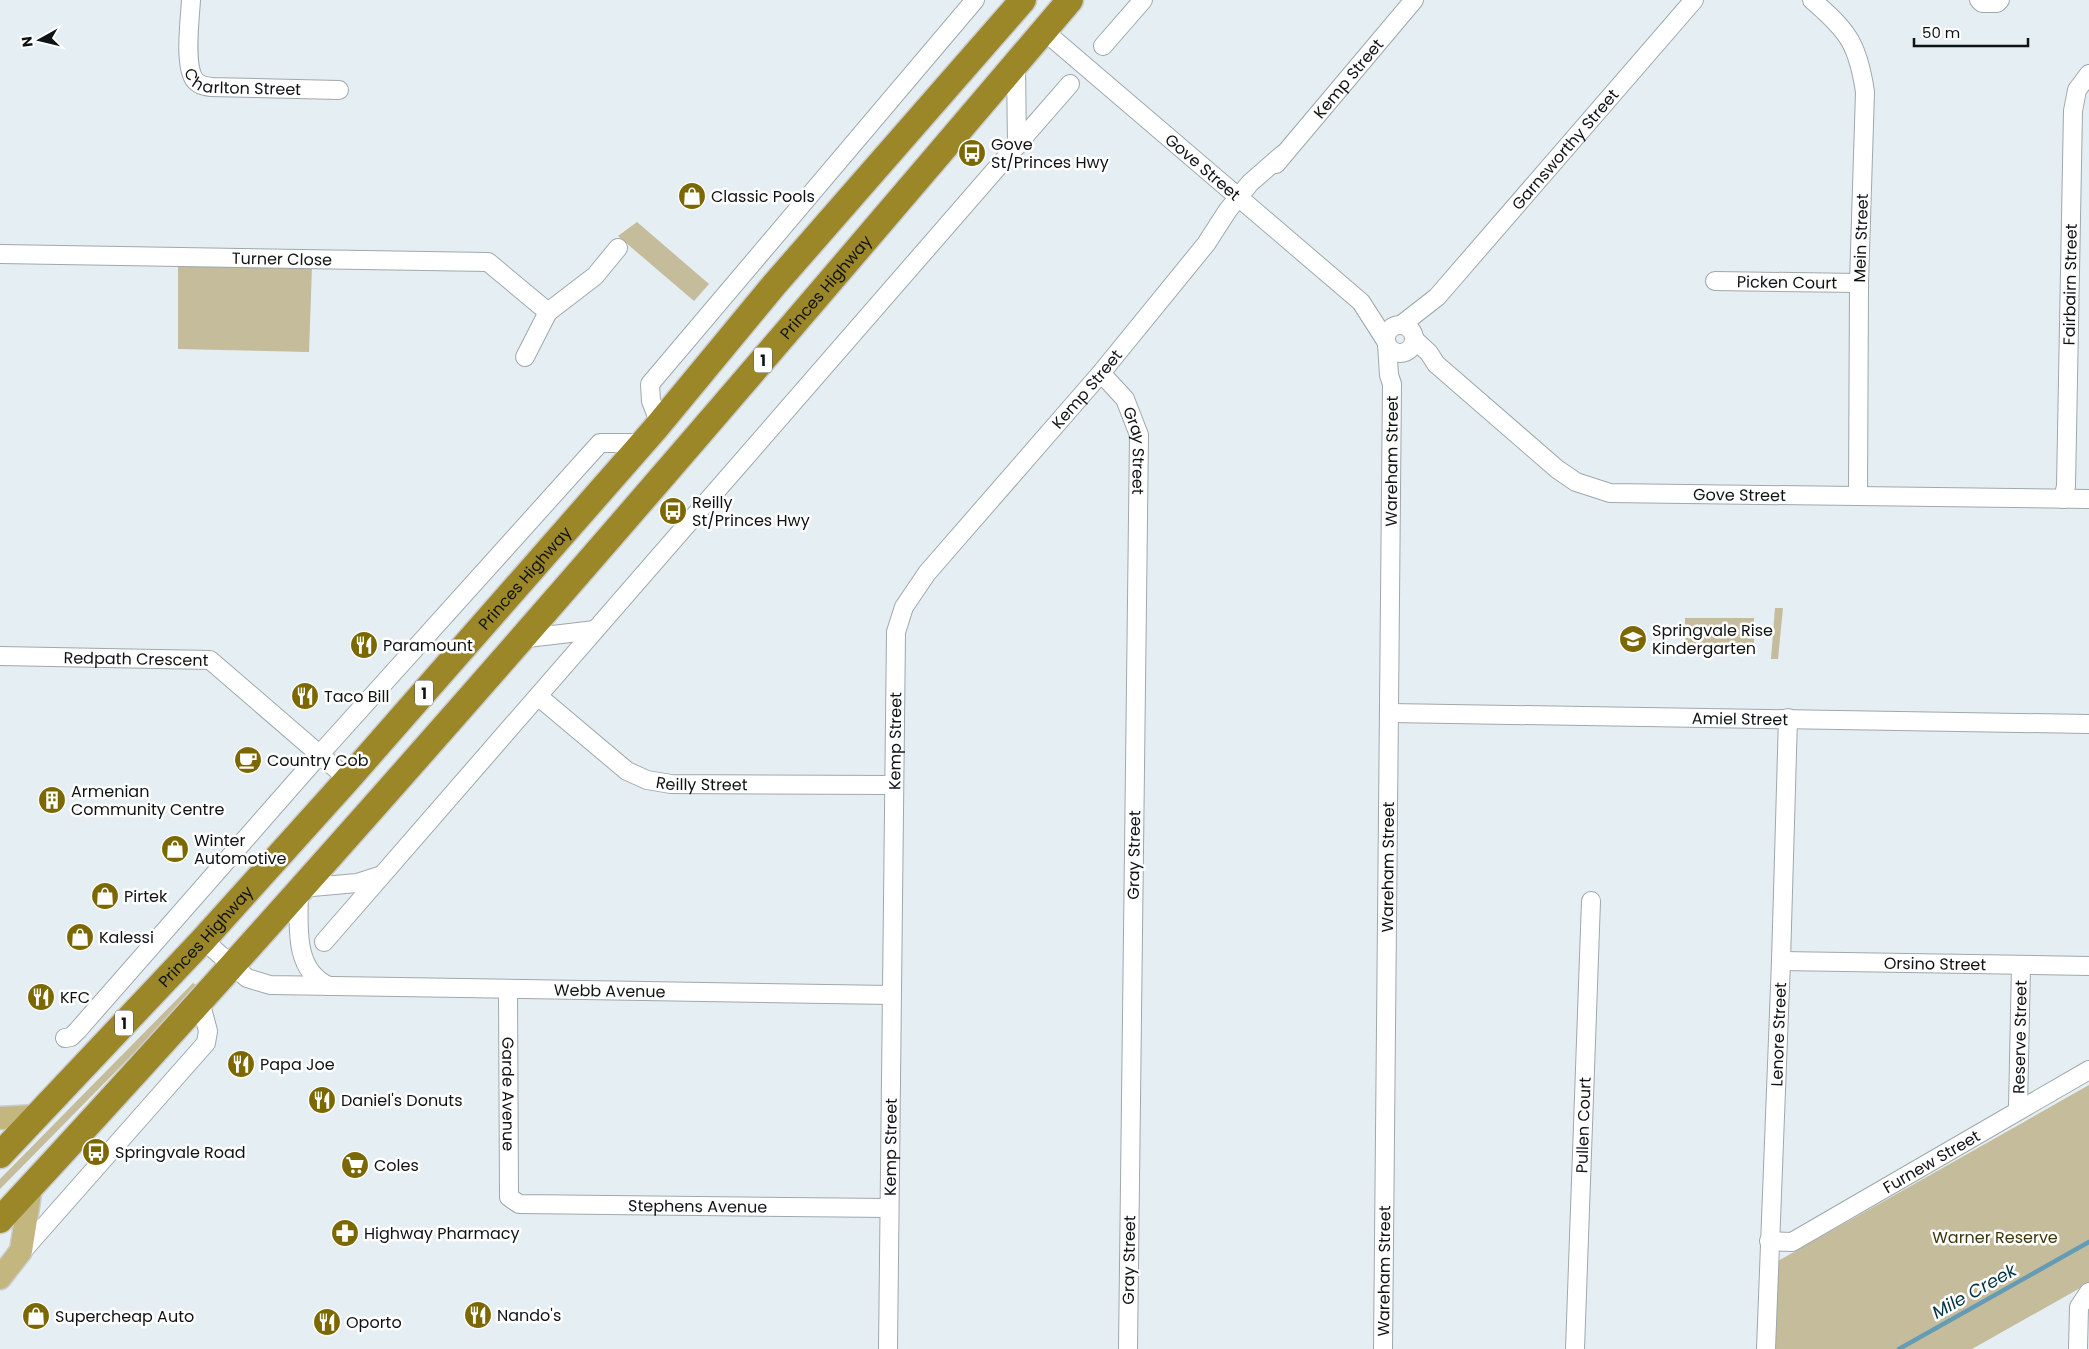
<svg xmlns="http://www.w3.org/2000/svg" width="2089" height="1349" viewBox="0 0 2089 1349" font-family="Poppins,sans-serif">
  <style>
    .green { fill: #c4bc9b }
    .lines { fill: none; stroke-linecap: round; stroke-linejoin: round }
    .stream { stroke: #659cb5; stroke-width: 4.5 }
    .minor-casing { stroke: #9fa8ac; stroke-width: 20 }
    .major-casing { stroke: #cacbcb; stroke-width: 25 }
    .highway-casing { stroke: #cacbcb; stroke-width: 29 }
    .minor { stroke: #fff; stroke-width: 18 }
    .major { stroke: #c3b67e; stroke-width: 22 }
    .highway { stroke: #9b8628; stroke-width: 26 }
    .labels { text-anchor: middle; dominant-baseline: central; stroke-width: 5; stroke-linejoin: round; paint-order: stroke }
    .shield { fill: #fff; stroke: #585a5a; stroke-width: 1 }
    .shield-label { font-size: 15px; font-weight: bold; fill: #101314 }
    .street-label { font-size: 16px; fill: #101314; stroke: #fff }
    .poi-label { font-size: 16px; fill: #101314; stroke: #fff; text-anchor: start }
    .park-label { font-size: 16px; fill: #3f350b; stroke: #fff }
    .water-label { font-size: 18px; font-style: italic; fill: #003345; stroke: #fff }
  </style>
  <rect width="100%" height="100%" fill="#e5eef2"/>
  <g class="green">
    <polygon points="637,222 709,284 694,301 618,236"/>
    <polygon points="178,263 312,266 309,352 178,349"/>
    <polygon points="1775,608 1783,608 1778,659 1771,659"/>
    <rect x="1685" y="618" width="69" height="35"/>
    <polygon points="193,983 199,987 0,1189 0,1179"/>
    <polygon points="2089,1085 2089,1283 1972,1349 1774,1349 1778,1261"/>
  </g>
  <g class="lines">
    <polyline class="stream" points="1899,1349 2089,1242"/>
    <g class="minor-casing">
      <g id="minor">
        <path id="s1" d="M191,0C190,19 184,63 194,79C198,85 204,86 211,87L339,90"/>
        <path d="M1812,0C1848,31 1858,44 1865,92L1859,283L1858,495"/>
        <polyline points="1979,0 1982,3 1997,3 2000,0"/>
        <path id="s2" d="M1044,31L1361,302L1386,341"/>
        <polyline points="1103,46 1143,0"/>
        <polyline points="1016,64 1017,146"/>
        <path id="s3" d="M1276,164L1414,0"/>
        <path id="s4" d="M0,254L488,262L548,312L595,276L618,248"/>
        <path id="s5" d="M1715,281L1859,283"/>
        <path id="s6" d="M1401,325L1437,297L1694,0"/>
        <circle cx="1400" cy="339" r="14"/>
        <path id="s7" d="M1414,339L1429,353L1436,364L1557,469L1576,482L1610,493L2089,499"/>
        <polyline points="525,357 548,312"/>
        <path id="s8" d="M1101,373L1125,399L1139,435L1128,1349"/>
        <polyline points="660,424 651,401 650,384 975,0"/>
        <path id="s9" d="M2063,499L2066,486L2073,111L2077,90L2089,74"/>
        <polyline points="519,639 595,630"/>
        <path id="s10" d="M0,656L210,660L348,779"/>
        <path id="s11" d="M539,697L627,771L647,780L671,784L894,785"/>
        <path id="s12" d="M1390,713L2089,724"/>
        <polyline points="301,888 357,883 382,875"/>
        <path d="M299,890C299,922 292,970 329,986"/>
        <path id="s13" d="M203,940L247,978L270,985L891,995"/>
        <polyline points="324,942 1070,84"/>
        <path id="s14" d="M1781,961L2089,966"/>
        <path id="s15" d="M508,990L509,1197L519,1204L889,1208"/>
        <polyline points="65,1038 71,1037 78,1030 320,754 600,443 642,443"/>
        <path id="s16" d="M2018,1109L2021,965"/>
        <path id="s17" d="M1769,1241L1792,1242L2089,1070"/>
        <polyline points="19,1255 206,1043 208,1031 200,1001"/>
        <path id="s18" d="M888,1349L896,632L904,607L927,573L1101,373L1206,244L1228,210L1250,183L1282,155"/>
        <path id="s19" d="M1383,1349L1392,384L1389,375L1387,344"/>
        <path id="s20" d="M1575,1349L1591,901"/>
        <path id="s21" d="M1766,1349L1781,961L1788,718"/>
        <polyline points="2078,1349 2079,1307 2089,1292"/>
      </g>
    </g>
    <g class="major-casing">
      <g id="major">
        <polyline points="0,1118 38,1116"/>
        <polyline points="0,1278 21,1251 31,1187"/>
      </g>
    </g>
    <g class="highway-casing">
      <g id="highway">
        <path id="s22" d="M0,1155L203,940L348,779L655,429L774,285L1023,0"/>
        <path id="s23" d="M0,1220C368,823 720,412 1070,0"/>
      </g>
    </g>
    <use href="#minor" class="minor"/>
    <use href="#major" class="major"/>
    <use href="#highway" class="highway"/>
  </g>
  <defs>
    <g id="bus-disc" transform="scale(1.4375)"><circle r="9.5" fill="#7c6800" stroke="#fff"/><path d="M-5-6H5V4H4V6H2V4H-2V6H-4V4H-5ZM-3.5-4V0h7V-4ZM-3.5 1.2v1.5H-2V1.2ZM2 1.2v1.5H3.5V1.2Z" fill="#fff"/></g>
    <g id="shop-disc" transform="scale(1.4375)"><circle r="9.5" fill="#7c6800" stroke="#fff"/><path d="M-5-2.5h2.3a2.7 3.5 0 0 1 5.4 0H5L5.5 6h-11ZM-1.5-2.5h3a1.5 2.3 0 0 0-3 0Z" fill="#fff"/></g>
    <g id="school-disc" transform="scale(1.4375)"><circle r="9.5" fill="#7c6800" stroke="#fff"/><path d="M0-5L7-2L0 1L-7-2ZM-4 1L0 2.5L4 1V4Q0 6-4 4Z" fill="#fff"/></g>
    <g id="restaurant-disc" transform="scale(1.4375)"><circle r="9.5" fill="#7c6800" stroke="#fff"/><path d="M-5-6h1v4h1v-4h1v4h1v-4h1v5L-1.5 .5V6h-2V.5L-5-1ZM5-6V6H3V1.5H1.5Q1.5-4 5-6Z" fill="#fff"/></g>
    <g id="cafe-disc" transform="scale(1.4375)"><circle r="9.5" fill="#7c6800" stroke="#fff"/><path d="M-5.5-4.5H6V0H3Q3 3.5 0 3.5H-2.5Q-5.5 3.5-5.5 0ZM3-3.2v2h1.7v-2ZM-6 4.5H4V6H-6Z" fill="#fff"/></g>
    <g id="building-disc" transform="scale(1.4375)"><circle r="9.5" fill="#7c6800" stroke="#fff"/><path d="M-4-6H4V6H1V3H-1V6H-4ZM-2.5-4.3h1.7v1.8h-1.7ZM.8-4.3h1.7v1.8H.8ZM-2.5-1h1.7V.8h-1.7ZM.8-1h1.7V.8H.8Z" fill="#fff"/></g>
    <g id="supermarket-disc" transform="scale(1.4375)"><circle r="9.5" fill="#7c6800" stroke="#fff"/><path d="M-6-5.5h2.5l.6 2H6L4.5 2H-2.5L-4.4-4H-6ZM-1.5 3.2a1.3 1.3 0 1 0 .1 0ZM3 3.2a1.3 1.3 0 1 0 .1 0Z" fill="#fff"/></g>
    <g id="pharmacy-disc" transform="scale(1.4375)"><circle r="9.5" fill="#7c6800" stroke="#fff"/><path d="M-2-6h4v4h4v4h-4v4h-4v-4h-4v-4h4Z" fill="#fff"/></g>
  </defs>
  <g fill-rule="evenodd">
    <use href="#bus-disc" x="972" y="153"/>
    <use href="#shop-disc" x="692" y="196"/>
    <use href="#bus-disc" x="673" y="511"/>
    <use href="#school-disc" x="1633" y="639"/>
    <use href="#restaurant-disc" x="364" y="645"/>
    <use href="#restaurant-disc" x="305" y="696"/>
    <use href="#cafe-disc" x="248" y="760"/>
    <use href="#building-disc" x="52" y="800"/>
    <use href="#shop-disc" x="175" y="849"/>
    <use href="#shop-disc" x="105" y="896"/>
    <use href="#shop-disc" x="80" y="937"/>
    <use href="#restaurant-disc" x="41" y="997"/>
    <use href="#restaurant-disc" x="241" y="1064"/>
    <use href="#restaurant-disc" x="322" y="1100"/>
    <use href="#bus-disc" x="96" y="1152"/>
    <use href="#supermarket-disc" x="355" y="1165"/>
    <use href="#pharmacy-disc" x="345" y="1233"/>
    <use href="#restaurant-disc" x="478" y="1315"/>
    <use href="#shop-disc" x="36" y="1316"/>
    <use href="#restaurant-disc" x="327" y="1322"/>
  </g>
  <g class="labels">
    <g class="shield">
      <rect x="754" y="347.5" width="18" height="25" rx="4"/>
      <rect x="415" y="680.5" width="18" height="25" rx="4"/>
      <rect x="115" y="1010.5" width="18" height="25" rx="4"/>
    </g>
    <g class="shield-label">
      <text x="763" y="360">1</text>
      <text x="424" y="693">1</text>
      <text x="124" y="1023">1</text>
    </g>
    <g class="street-label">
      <text stroke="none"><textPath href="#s1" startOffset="129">Charlton Street</textPath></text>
      <text stroke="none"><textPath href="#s3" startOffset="112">Kemp Street</textPath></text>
      <text stroke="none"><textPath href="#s6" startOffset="241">Garnsworthy Street</textPath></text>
      <text stroke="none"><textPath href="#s2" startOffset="209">Gove Street</textPath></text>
      <text transform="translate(1861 238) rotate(-88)">Mein Street</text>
      <text stroke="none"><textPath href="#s4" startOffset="282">Turner Close</textPath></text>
      <text stroke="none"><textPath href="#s5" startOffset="72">Picken Court</textPath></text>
      <text stroke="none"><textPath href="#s9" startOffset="215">Fairbairn Street</textPath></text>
      <text stroke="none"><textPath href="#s23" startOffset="1246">Princes Highway</textPath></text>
      <text stroke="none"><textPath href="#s18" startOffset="1028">Kemp Street</textPath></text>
      <text stroke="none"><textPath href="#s8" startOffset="89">Gray Street</textPath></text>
      <text stroke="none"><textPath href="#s19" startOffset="888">Wareham Street</textPath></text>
      <text stroke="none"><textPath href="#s7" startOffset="382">Gove Street</textPath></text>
      <text stroke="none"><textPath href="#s22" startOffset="780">Princes Highway</textPath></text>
      <text stroke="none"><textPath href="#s10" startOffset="136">Redpath Crescent</textPath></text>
      <text stroke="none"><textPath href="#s12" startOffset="350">Amiel Street</textPath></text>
      <text stroke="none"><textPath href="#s18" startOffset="608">Kemp Street</textPath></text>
      <text stroke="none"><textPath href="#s11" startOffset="192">Reilly Street</textPath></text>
      <text transform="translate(1134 855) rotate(-89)">Gray Street</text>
      <text stroke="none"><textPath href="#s19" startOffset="482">Wareham Street</textPath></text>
      <text stroke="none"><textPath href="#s22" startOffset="300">Princes Highway</textPath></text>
      <text stroke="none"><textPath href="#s14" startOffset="154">Orsino Street</textPath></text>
      <text stroke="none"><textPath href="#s13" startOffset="422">Webb Avenue</textPath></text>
      <text stroke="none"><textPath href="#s21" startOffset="315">Lenore Street</textPath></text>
      <text stroke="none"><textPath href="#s16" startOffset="72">Reserve Street</textPath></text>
      <text stroke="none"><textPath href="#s15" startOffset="104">Garde Avenue</textPath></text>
      <text stroke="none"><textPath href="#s20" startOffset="224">Pullen Court</textPath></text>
      <text stroke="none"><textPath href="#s18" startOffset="202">Kemp Street</textPath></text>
      <text stroke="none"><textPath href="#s17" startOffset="184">Furnew Street</textPath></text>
      <text stroke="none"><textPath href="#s15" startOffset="398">Stephens Avenue</textPath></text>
      <text transform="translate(1129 1260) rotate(-89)">Gray Street</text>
      <text stroke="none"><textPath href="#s19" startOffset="78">Wareham Street</textPath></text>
    </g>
    <g class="poi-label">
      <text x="991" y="144">Gove<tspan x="991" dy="18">St/Princes Hwy</tspan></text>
      <text x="711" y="196">Classic Pools</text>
      <text x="692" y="502">Reilly<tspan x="692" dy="18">St/Princes Hwy</tspan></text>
      <text x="1652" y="630">Springvale Rise<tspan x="1652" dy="18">Kindergarten</tspan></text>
      <text x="383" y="645">Paramount</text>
      <text x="324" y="696">Taco Bill</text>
      <text x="267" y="760">Country Cob</text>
      <text x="71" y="791">Armenian<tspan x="71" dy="18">Community Centre</tspan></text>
      <text x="194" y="840">Winter<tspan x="194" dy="18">Automotive</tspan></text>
      <text x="124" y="896">Pirtek</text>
      <text x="99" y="937">Kalessi</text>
      <text x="60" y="997">KFC</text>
      <text x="260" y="1064">Papa Joe</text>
      <text x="341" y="1100">Daniel's Donuts</text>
      <text x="115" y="1152">Springvale Road</text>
      <text x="374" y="1165">Coles</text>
      <text x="364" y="1233">Highway Pharmacy</text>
      <text x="497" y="1315">Nando's</text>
      <text x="55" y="1316">Supercheap Auto</text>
      <text x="346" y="1322">Oporto</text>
    </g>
    <g class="park-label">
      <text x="1995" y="1237">Warner Reserve</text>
    </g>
    <g class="water-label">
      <text transform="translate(1974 1291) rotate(-29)">Mile Creek</text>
    </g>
  </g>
  <g transform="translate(40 40) rotate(262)" stroke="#ffffff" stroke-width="4" paint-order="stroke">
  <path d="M0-4L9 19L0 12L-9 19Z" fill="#101314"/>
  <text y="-8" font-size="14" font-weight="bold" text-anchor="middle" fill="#101314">N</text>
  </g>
  <path d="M1914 38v8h114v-8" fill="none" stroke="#101314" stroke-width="2.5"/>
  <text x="1922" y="38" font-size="15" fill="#101314" stroke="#ffffff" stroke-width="4" paint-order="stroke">50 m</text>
</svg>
